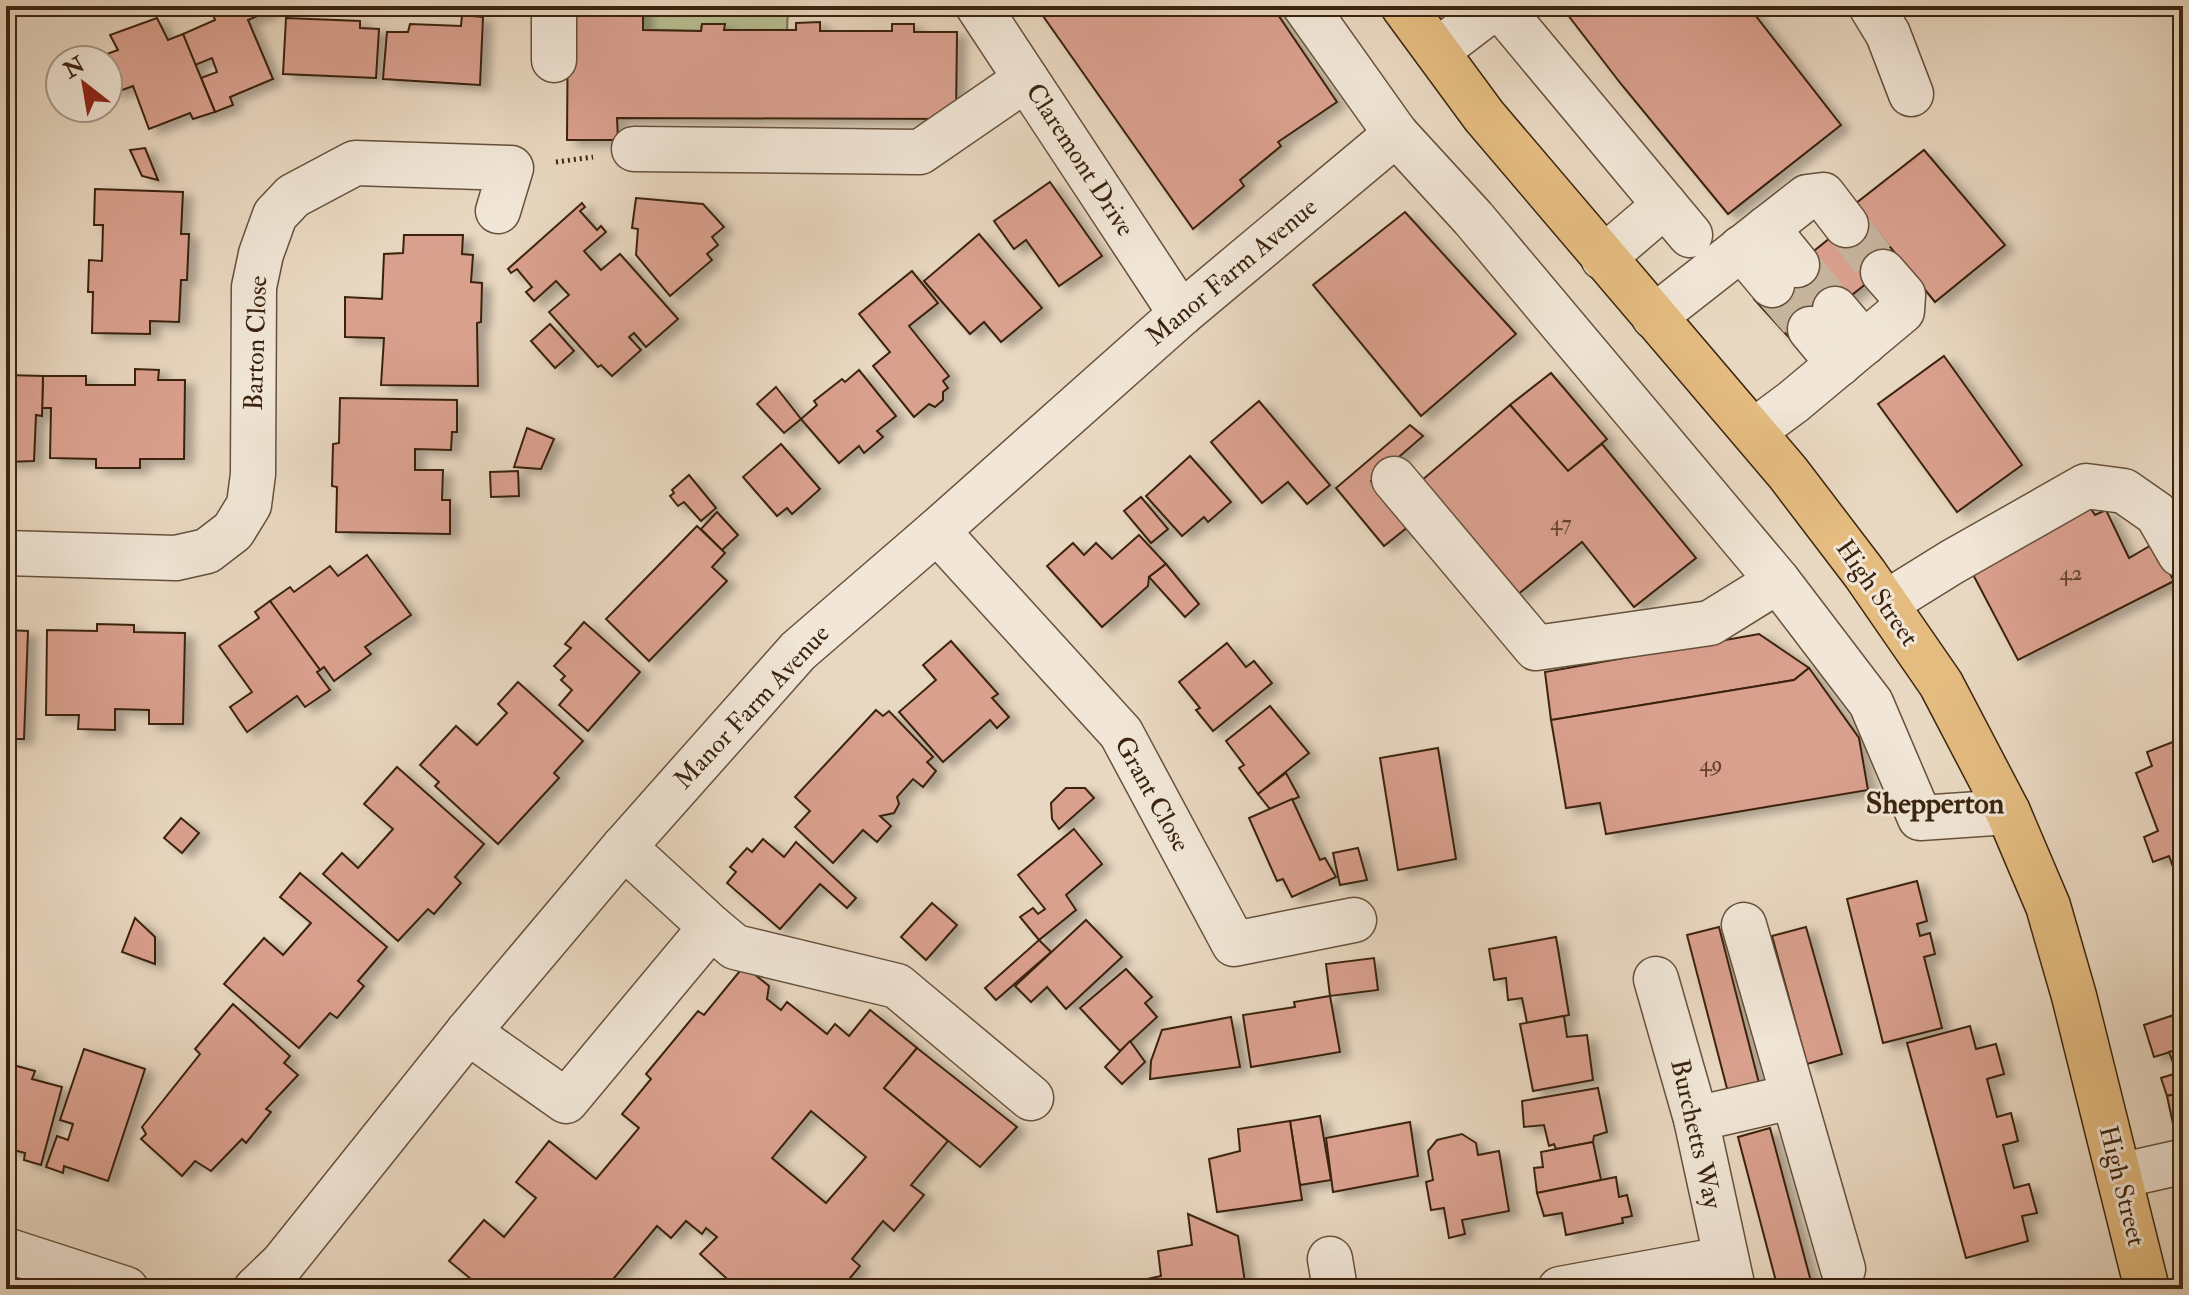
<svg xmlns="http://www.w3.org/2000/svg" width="2189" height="1295" viewBox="0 0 2189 1295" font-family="'IM FELL Double Pica',serif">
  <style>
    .green { fill: #b7be92; stroke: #797150; stroke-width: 2 }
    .building { fill: #daa08e; stroke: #3b240e; stroke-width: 2; fill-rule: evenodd; filter: url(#shadow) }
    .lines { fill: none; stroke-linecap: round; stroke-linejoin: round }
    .minor-tunnel { stroke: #c6b49d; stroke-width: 44; stroke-dasharray: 44 22; stroke-linecap: butt }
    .minor-casing { stroke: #66513b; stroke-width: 47 }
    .major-casing { stroke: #3b240e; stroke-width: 47 }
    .path { stroke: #3b240e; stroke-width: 5; stroke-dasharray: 2 4; stroke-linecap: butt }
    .minor { stroke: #f1e6d7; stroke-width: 44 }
    .major { stroke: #e4bc80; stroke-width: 44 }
    .labels { text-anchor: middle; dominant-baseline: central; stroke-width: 6; stroke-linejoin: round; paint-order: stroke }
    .number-label { font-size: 22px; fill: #63432e }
    .street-label { font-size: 26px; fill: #3b240e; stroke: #f1e6d7 }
    .quarter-label { font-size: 30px; font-weight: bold; fill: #3b240e; stroke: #f1e6d7 }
  </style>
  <defs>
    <filter id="shadow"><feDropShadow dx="9" dy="5" stdDeviation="4" flood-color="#0004"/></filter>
  </defs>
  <rect width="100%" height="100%" fill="#e9d8c1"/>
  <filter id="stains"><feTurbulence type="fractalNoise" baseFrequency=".0025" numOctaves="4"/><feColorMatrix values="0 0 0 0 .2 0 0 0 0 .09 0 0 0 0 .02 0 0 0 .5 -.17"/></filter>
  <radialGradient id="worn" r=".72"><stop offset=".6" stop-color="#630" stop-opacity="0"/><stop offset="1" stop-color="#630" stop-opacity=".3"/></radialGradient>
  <polygon class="green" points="643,6 788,6 787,31 724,30 724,24 702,24 701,31 643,30"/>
  <g class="building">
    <polygon points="210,6 269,6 271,10 248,20 273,79 230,97 233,105 215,112 201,78 217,72 212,58 195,65 183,34 215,20"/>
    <polygon points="568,6 643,6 643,30 701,31 702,24 725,24 724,30 796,30 796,23 820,22 820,31 892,31 892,24 914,24 914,32 957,32 956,119 617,118 618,140 567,140"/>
    <polygon points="1036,6 1272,6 1337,102 1278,142 1281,146 1240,180 1244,186 1193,229"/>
    <polygon points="1561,6 1748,6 1841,125 1728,214 1621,84"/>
    <polygon points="462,15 483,17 480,85 383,79 387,32 408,32 410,24 461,26"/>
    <polygon points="157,18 168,40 183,34 215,112 193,119 190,113 149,129 133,86 114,93 108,81 108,69 111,68 104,55 118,50 110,35"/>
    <polygon points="286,18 360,21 360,28 379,29 376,78 283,74"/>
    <polygon points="145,148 158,180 142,176 130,150"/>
    <polygon points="1924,150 2005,245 1935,302 1855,204"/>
    <polygon points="1050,182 1102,256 1059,286 1026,240 1014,249 994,221"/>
    <polygon points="95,189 183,192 181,234 189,234 187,280 181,280 179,322 150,321 150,334 92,333 93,292 88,292 89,260 102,261 103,225 94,225"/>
    <polygon points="636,198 703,204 724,227 712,237 718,245 707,254 712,260 670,296 636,255 638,229 632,228"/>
    <polygon points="582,203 585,207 580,211 597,230 601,226 606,232 584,251 601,270 620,254 678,319 646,347 634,333 629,337 641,350 612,376 601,365 598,367 549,312 569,295 556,281 534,301 526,292 532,287 517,269 511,273 508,269"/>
    <polygon points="1405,212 1516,334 1421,416 1313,285"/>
    <polygon points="1855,218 1892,263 1793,342 1754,299"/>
    <polygon points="979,234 1042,308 1001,342 984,322 970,334 924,281"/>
    <polygon points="404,235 463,235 462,254 473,255 471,282 482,283 481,322 477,323 478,386 381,385 384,338 345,337 345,297 382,299 384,254 403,253"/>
    <polygon points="912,271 938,303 909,326 949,376 943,381 948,388 943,392 943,400 935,407 929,404 914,417 873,366 890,352 859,314"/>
    <polygon points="2183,301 2183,334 2174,327 2178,304"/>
    <polygon points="550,324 574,351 555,368 531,341"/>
    <polygon points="1944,356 2022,465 1957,512 1878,404"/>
    <polygon points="135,369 159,370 158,380 185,380 184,459 140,459 140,468 96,468 96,459 50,458 51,408 42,408 43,376 86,376 86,385 135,385"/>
    <polygon points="859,370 896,416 877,431 883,437 864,453 859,446 839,463 801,419 817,405 814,401 842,379 845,382"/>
    <polygon points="1551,373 1607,439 1568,471 1510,405"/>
    <polygon points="6,375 43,376 42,416 36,415 34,461 6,462"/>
    <polygon points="776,387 801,419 784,433 757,404"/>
    <polygon points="340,398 457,400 457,432 452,432 451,450 415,449 415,470 443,470 442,500 450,500 450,534 336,532 337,487 332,486 333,444 339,443"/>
    <polygon points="1259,401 1330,485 1307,504 1288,482 1262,503 1211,442"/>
    <polygon points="1510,405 1568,471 1602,444 1696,558 1634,607 1582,542 1516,596 1421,481"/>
    <polygon points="1410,425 1423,436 1371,481 1409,526 1384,546 1336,488"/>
    <polygon points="527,428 554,439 541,469 514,467"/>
    <polygon points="781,444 820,489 792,514 787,508 777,516 743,477"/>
    <polygon points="1190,456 1231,502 1208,522 1204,517 1182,536 1146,496"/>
    <polygon points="518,471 519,496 491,497 490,472"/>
    <polygon points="689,475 716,508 701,521 684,502 678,506 670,496 674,493 672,490"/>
    <polygon points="1141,497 1168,529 1151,543 1124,511"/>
    <polygon points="2087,503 2095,515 2106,510 2129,558 2153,544 2174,581 2018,660 1968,565"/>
    <polygon points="717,512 738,535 722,550 701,529"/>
    <polygon points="697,526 725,553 712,567 727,581 649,661 606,619"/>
    <polygon points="1139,535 1166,564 1149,577 1148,586 1102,627 1047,566 1073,543 1084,555 1096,543 1112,559"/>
    <polygon points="367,555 411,615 365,647 371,654 334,681 324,667 320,670 270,601 290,587 294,592 330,566 338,576"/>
    <polygon points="1166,564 1199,604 1185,617 1149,577"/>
    <polygon points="270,601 320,670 317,672 330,690 305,707 297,696 247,732 230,707 252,692 219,646 259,618 255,612"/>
    <polygon points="584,622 640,672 588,731 559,705 572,690 561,680 565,676 554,666 571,648 565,644"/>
    <polygon points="97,624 134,625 134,632 185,633 183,724 149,724 149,710 115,709 115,730 78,729 79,715 46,715 47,630 97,631"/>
    <polygon points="6,630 28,631 24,739 6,739"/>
    <polygon points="1759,634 1809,668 1794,680 1551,720 1545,672"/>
    <polygon points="951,641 998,694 992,698 1009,717 997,728 990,720 943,762 899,712 936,680 923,665"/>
    <polygon points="1227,643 1246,667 1254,661 1272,683 1213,731 1196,710 1200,708 1179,682"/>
    <polygon points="1809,668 1859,738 1868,790 1606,834 1600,803 1566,808 1551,720 1794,680"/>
    <polygon points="518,682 583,741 554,773 559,778 498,844 435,786 439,782 420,765 456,726 477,745 507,713 498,704"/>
    <polygon points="1270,706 1309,753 1258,794 1239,768 1244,765 1226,741"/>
    <polygon points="876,710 883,716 889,711 933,757 927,762 936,771 923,787 913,779 897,797 899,804 894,813 880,816 891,826 877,842 863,830 833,863 795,827 810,811 795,797"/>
    <polygon points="2183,738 2183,894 2169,856 2153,862 2144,837 2158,831 2136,773 2152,766 2147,752"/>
    <polygon points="1438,748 1456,859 1398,870 1380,758"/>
    <polygon points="397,767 484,844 455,877 461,883 434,914 428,909 398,941 323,874 342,853 358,868 393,829 364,804"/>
    <polygon points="1286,773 1299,797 1270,809 1258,794"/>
    <polygon points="1066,788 1085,788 1094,798 1059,829 1052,819 1051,803"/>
    <polygon points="1292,799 1320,860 1325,858 1336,877 1292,897 1283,879 1277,881 1249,818"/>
    <polygon points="181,818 199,833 182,853 164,838"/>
    <polygon points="1074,829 1102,864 1066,895 1076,910 1039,940 1020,917 1033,908 1038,914 1045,909 1018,875"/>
    <polygon points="763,839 784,857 796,842 856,898 847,908 820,884 780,929 727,883 736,872 730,867 747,848 752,852"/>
    <polygon points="1358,848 1367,880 1340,885 1333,853"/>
    <polygon points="300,873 387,947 358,981 364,986 337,1018 330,1013 299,1048 224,984 264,938 283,955 311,923 280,897"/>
    <polygon points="1917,881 1927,921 1917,924 1920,936 1930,933 1935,954 1924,957 1942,1028 1883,1043 1847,899"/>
    <polygon points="932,903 957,925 926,960 901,937"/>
    <polygon points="135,918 155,937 155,964 122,952"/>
    <polygon points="1086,920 1122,957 1066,1009 1047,987 1031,1002 1015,986"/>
    <polygon points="1719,927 1761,1091 1730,1100 1687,935"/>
    <polygon points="1806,927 1842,1054 1807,1064 1772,936"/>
    <polygon points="1556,937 1569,1015 1527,1023 1522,998 1508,1000 1506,978 1494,980 1489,949"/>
    <polygon points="1039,940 1051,952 996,1000 985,988"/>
    <polygon points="1374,958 1378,990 1330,996 1326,964"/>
    <path d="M744,966L769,986L767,999L781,1010L787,1002L827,1034L835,1024L849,1036L870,1010L917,1048L884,1088L948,1141L911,1185L924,1195L894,1231L883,1221L852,1259L860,1266L841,1289H818L812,1282V1289H738L700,1254L717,1237L706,1228L702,1234L686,1221L671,1238L657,1226L605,1289H483L449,1261L484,1220L504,1237L536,1198L516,1182L549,1141L596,1179L639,1128L622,1114L651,1079L646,1074L698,1011L704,1015ZM811,1111L866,1157L826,1203L772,1158Z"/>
    <polygon points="1126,969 1152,997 1145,1003 1157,1017 1120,1051 1080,1008"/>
    <polygon points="1330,996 1340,1052 1251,1067 1243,1015 1295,1007 1294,1002"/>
    <polygon points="233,1004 290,1056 284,1063 298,1075 266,1109 271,1112 246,1143 242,1139 211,1171 195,1161 182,1176 141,1139 146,1134 142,1127 200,1054 195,1049"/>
    <polygon points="2183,1012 2183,1048 2154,1057 2144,1025"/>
    <polygon points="1564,1016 1567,1037 1587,1035 1593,1080 1533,1091 1520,1024"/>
    <polygon points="1231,1017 1240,1067 1150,1079 1151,1061 1162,1030"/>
    <polygon points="1970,1026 1976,1049 1996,1044 2004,1074 1987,1079 1997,1117 2011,1113 2018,1141 2003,1145 2014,1188 2029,1184 2037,1213 2022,1216 2028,1241 1966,1258 1907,1043"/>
    <polygon points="1130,1041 1145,1062 1122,1084 1105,1067"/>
    <polygon points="917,1048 1017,1127 980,1167 884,1088"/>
    <polygon points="2183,1048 2183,1092 2167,1096 2161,1078 2177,1073 2169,1052"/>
    <polygon points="84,1049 145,1069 108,1181 64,1166 63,1173 46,1167 57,1136 68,1140 73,1124 60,1120"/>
    <polygon points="6,1063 35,1071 32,1079 62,1087 41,1165 24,1160 25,1153 6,1148"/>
    <polygon points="1598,1088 1607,1132 1594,1136 1593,1142 1556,1149 1554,1144 1549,1146 1544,1125 1524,1127 1522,1101"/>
    <polygon points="2183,1092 2183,1151 2179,1152 2167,1096"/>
    <polygon points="1320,1116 1331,1180 1300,1185 1290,1121"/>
    <polygon points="1290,1121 1302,1200 1217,1212 1209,1159 1240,1151 1238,1129"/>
    <polygon points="1410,1122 1418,1176 1333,1192 1326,1138"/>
    <polygon points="1770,1128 1813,1289 1778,1289 1738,1137"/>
    <polygon points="1462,1134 1476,1143 1478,1155 1499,1151 1509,1211 1462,1220 1465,1234 1449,1238 1444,1208 1431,1210 1426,1182 1433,1180 1428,1151 1437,1140"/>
    <polygon points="1593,1142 1601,1180 1537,1193 1534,1168 1543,1167 1541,1152"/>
    <polygon points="1616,1177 1619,1197 1627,1195 1632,1216 1622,1218 1623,1223 1566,1235 1562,1213 1544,1216 1537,1193"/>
    <polygon points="1188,1214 1238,1236 1246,1289 1149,1289 1147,1279 1161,1276 1158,1251 1192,1245"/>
  </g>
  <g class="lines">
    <g class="minor-tunnel">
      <polyline points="1846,225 1883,272"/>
      <polyline points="1797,265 1835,309"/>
      <polyline points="1772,285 1810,329"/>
    </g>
    <g class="minor-casing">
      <g id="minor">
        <polyline points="554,6 554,60"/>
        <polyline points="978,6 1181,314"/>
        <polyline points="1305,6 1396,134 1473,218 1778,581 1871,703 1920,818 2008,812"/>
        <polyline points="1499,6 1690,235"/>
        <polyline points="1871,6 1888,34 1911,94"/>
        <polyline points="1437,51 1496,6"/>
        <polyline points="634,149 920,152 1026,79"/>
        <polyline points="1767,228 1797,265"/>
        <polyline points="1741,248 1772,285"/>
        <polyline points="1603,258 1665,205"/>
        <polyline points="1835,309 1864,343"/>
        <polyline points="1654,317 1807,197 1823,195 1846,225"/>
        <polyline points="1810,329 1839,364"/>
        <polyline points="1754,431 1793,402 1902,311 1903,295 1883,272"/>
        <polyline points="1394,479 1536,648 1710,623 1778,581"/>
        <polyline points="937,531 1121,733 1234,944 1354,920"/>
        <polyline points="6,553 176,558 207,551 233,531 249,505 253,474 254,287 261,254 275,215 293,196 355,163 511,168 498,211"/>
        <polyline points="1886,603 1952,562 2086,486 2124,491 2157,514 2180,554"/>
        <polyline points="1744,925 1843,1269"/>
        <polyline points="711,927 735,947 897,986 1031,1098"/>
        <polyline points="1656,979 1696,1119 1733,1289"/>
        <polyline points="468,1032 566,1101 711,927 624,847"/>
        <polyline points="1696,1119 1791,1097"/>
        <polyline points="2119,1176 2181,1162"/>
        <polyline points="6,1250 126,1289"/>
        <polyline points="1330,1259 1335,1289"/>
        <polyline points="256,1289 283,1263 468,1032 624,847 798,651 937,531 1181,314 1396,134"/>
        <polyline points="1560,1289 1724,1259"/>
      </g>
    </g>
    <g class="major-casing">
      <polyline id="major" points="1403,6 1484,116 1788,473 1865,574 1941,684 2008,812 2048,906 2074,996 2147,1289"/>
    </g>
    <polyline class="path" points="556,162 593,157"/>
    <use href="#minor" class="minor"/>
    <use href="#major" class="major"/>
  </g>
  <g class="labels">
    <g class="number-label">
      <text x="1561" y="523">47</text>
      <text x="2071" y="573">42</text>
      <text x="1711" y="764">49</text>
    </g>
    <g class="street-label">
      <text transform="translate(1080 160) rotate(57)">Claremont Drive</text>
      <text transform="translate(1232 272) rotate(-40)">Manor Farm Avenue</text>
      <text transform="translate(256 343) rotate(-88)">Barton Close</text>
      <text transform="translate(1877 593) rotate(55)">High Street</text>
      <text transform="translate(752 707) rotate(-47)">Manor Farm Avenue</text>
      <text transform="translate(1152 794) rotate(61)">Grant Close</text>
      <text transform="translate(1696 1134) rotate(77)">Burchetts Way</text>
      <text transform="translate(2122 1186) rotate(76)">High Street</text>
    </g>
    <g class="quarter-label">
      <text x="1935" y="803">Shepperton</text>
    </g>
  </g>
  <rect width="2189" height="1295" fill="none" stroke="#e9d8c1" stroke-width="32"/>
  <rect x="8" y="8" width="2173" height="1279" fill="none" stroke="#3b240e" stroke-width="4"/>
  <rect x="16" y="16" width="2157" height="1263" fill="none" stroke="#3b240e" stroke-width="2"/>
  <g transform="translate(84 84) rotate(329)"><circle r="38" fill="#f1e6d7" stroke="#a89887" stroke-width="2"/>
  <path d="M0-6L14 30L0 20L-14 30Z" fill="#8f2418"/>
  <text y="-12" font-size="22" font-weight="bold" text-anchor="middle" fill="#3b240e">N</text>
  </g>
  <rect width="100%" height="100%" filter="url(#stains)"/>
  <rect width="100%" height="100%" fill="url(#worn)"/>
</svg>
